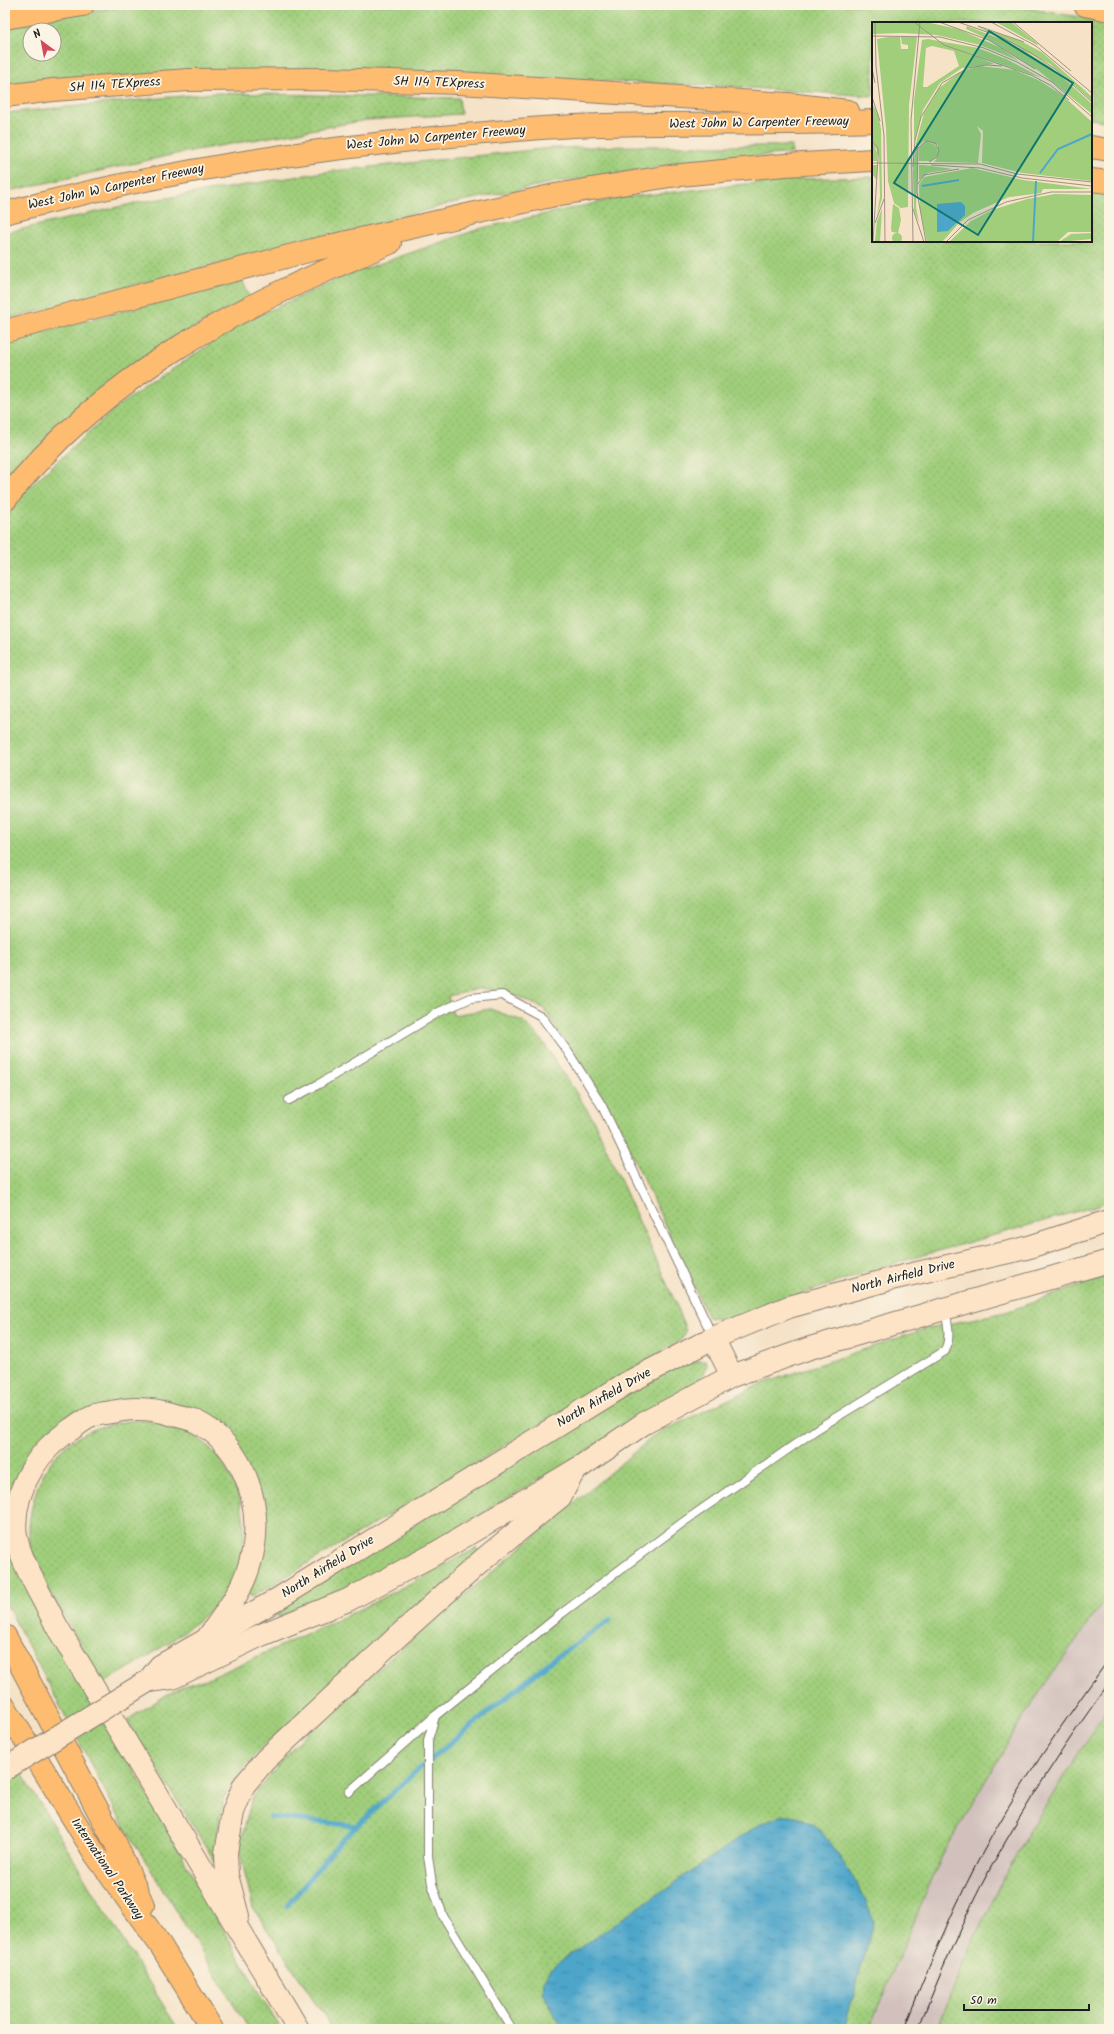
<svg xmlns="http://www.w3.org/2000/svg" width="1114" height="2034" viewBox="0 0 1114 2034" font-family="Kalam,sans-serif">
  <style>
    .railway { fill: #d1c0bc }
    .grass { fill: url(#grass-dots); stroke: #5e754c; fill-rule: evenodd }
    .water { fill: url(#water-ripples); stroke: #346173 }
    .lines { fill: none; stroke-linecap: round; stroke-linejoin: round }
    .stream { stroke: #4da6ca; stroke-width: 5 }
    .service-casing { stroke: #887f72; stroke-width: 10 }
    .secondary-casing { stroke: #887f72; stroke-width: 24 }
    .motorway-casing { stroke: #887f72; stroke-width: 24 }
    .service { stroke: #fff; stroke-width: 8 }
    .secondary { stroke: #fee4c6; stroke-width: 22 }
    .motorway { stroke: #fdbc70; stroke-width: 22 }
    .tram { stroke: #1c1c1c; stroke-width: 1 }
    .secondary-bridge-casing { stroke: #887f72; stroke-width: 24; stroke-linecap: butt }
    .secondary-bridge { stroke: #fee4c6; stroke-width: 22 }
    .labels { text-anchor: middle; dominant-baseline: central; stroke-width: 3.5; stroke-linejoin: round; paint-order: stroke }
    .street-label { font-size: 13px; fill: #1c1c1c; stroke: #fcf5e5 }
    .inset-river { fill: none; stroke: #4da6ca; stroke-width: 2 }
    .inset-road { fill: none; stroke: #9e9383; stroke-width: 1 }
    .view { fill: #0f766e; fill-opacity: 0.15; stroke: #0f766e; stroke-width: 2 }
    .inset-edge { fill: none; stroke: #1c1c1c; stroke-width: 2 }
  </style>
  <defs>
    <pattern id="grass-dots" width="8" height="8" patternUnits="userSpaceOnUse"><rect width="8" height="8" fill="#a0ce7b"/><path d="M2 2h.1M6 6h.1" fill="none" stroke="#89b06a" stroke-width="1.8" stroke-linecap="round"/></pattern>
    <pattern id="water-ripples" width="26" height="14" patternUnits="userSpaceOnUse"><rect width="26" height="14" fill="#4da6ca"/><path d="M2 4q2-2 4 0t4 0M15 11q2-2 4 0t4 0" fill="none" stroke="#3f86a3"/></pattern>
  </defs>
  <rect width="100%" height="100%" fill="#fcf5e5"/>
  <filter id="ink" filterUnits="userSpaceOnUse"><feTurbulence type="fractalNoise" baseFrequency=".025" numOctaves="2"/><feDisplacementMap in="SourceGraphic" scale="8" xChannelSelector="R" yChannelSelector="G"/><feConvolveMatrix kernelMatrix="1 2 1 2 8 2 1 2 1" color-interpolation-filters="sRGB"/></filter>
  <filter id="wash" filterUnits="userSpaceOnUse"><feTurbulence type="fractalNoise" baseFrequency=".012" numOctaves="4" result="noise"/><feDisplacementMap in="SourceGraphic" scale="16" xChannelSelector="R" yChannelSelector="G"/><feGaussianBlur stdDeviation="0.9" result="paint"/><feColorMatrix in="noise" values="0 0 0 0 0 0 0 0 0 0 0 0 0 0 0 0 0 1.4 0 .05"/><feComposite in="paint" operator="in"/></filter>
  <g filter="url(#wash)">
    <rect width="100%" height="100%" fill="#f5e2c7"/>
    <polygon class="railway" points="1109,1593 1109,1754 958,2029 869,2029 942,1855 1026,1712"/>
    <g class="grass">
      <path d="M134,5H1008L1109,22V122L1091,119V23H873V96L719,86L574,80L5,88V28L70,13ZM30,30H54V54H30Z"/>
      <polygon points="214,93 459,98 461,114 367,120 185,152 5,192 5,113"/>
      <polygon points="639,146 792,146 792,153 699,161 546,184 448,204 331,237 160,278 5,320 5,233 136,203 324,172 551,148"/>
      <polygon points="873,177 873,241 1091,241 1091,186 1109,189 1109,1201 1093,1207 882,1267 725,1320 708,1317 612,1112 543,1008 516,996 482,988 448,996 453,1015 490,1009 523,1021 541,1039 593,1119 680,1313 686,1332 681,1340 252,1597 245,1591 259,1500 190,1413 64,1422 10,1514 129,1761 257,1990 281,2029 249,2029 122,1823 5,1602 5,519 25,491 118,406 238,325 344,276 482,228 619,198 793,179"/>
      <polygon points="242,280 250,297 160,346 83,408 5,487 5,342"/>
      <polygon points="1109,1275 1109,1593 1026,1712 942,1855 869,2029 333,2029 253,1908 239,1848 252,1798 295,1745 398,1651 656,1434 761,1384 928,1328 1006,1312"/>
      <polygon points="697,1361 706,1361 707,1364 704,1374 688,1388 579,1456 379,1574 324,1599 278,1617 275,1610 640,1386 679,1364"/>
      <path d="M142,1420C185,1427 210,1437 231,1478C241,1498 245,1517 244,1539C243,1554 241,1567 234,1580C213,1620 142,1660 104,1683C90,1660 76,1636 62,1613C51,1593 38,1575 32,1553C27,1537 29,1518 33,1502C47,1446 86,1423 142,1420Z"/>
      <path d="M477,1548L482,1553L264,1745C251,1761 231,1778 225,1798C218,1819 217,1841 216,1863L127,1720L168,1694L184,1686L208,1679L363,1608Z"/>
      <path d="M1109,1708V2029H938C977,1914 1040,1808 1109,1708Z"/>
      <polygon points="5,1745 93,1892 178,2029 5,2029"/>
    </g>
    <path class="water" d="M780,1816C796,1815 808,1820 820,1830C835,1850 873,1902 873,1926L844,2029H563L542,1992L543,1981L552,1967L761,1823Z"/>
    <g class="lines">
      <g class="stream">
        <polyline points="270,1817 357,1826"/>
        <polyline points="287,1906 341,1841 414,1773 551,1661 610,1620"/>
      </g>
    </g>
  </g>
  <g filter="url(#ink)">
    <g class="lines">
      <g class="service-casing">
        <g id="service">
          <polyline points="289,1100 319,1084 439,1012 471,998 502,995 541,1016 568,1052 602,1106 713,1337"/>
          <polyline points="435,1716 428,1740 428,1856 432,1884 443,1916 512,2029"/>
          <path d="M349,1792L435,1716L561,1614L682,1523L817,1429L945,1351C951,1337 948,1324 945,1310"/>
        </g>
      </g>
      <g class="secondary-casing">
        <g id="secondary">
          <polyline points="713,1338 732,1376"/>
          <path d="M206,1640C224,1615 242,1592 250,1563C266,1511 246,1446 195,1421C188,1418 181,1417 174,1415C155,1409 137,1407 117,1411C109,1413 98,1413 90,1417C83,1420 76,1426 70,1430C53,1442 42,1452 32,1469C20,1489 13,1513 16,1536C19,1559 45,1602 56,1625L298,2029"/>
          <polyline points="148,1681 160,1666 276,1600 625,1384 713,1338 789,1307 891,1279 1026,1248 1109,1221"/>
          <polyline points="148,1681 172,1678 261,1635 348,1600 431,1556 574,1471 643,1424 732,1376 810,1348 1109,1261"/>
          <polyline points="238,1916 227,1875 226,1853 233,1812 244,1785 265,1760 398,1636 486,1557 560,1497 574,1471"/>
        </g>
      </g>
      <g class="motorway-casing">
        <g id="motorway">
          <polyline points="1085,5 1109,10"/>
          <polyline points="5,18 83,5"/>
          <polyline points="5,96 53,90 188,80 324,79 459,83 788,104 848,111"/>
          <polyline points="1091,147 1109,150"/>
          <polyline points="1091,180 1109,182"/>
          <path d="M5,213C135,178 269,155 403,141C460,135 517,129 574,126C674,122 773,125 873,121"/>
          <polyline points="5,331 312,250 555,195 670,176 785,165 873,160"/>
          <path d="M5,500C106,371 244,304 390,243"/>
          <polyline points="5,1636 116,1844 143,1905"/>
          <polyline points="5,1707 95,1854 161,1946 212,2029"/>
        </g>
      </g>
      <use href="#service" class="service"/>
      <use href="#secondary" class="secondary"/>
      <use href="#motorway" class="motorway"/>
      <g class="tram">
        <path d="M904,2029C926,1973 949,1917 977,1863C1015,1791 1062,1724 1109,1659"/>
        <path d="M918,2029C940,1975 962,1920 990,1869C1026,1804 1066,1742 1109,1683"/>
      </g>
      <g class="secondary-bridge-casing">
        <polyline id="secondary-bridge" points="5,1769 148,1681"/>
      </g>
      <use href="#secondary-bridge" class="secondary-bridge"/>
    </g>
  </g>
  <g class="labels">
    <g class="street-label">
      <text transform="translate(439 83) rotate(2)">SH 114 TEXpress</text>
      <text transform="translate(115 85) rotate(-4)">SH 114 TEXpress</text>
      <text transform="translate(759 123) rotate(-1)">West John W Carpenter Freeway</text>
      <text transform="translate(436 138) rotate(-5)">West John W Carpenter Freeway</text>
      <text transform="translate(116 187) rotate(-12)">West John W Carpenter Freeway</text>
      <text transform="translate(903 1277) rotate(-14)">North Airfield Drive</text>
      <text transform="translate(604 1398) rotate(-30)">North Airfield Drive</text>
      <text transform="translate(328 1567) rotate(-32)">North Airfield Drive</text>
      <text transform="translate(107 1869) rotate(56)">International Parkway</text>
    </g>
  </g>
  <g transform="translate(872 22)">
    <rect width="220" height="220" fill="#f5e2c7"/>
    <path d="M0,0H54L86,7L129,26L147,39L108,23L65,13L30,11L0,12ZM124,0H139L166,22L165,23ZM95,4L141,22L179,45L220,82V92L167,49L116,17L94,7ZM104,4L147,18L171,31L220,75V79L178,42ZM16,15H28L29,27H36V23L30,22L29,15H45L37,83L36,185L29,186L22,181L16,159L14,107L5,17ZM56,17L106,26L134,37L170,56L94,30L122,42L90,46L68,61L51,88L42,121V79L50,18ZM60,24L82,29L87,44L55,65H51L54,26ZM107,44L143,48L168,59L190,73L220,100V159L150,151L110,141L111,109L105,104L109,112L106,141L62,140L65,136L66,123L52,119L46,124L44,185L47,201L42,188L41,150L44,121L52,91L67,66L88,50ZM0,81L6,92L9,107L10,176L5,194L8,174L7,136L0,118ZM0,120L5,128V158L0,152V143H5V139H0ZM53,120H60L66,127L65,134L59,139H47V126ZM47,143H52L81,147L56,151L47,158ZM100,146L151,158L220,167H171L169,171L137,175L101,191L88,200L70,220H55L48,188L47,163L52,155ZM183,172L220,173V210H196L185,220H77L99,199L120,188L155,177ZM21,182L27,186L29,198L26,211L20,210L19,207ZM10,187L8,220H3L5,199ZM20 216a5 5 0 1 1 10 0a5 5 0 1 1-10 0ZM220,211V217L187,220L199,212Z" fill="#a0ce7b" fill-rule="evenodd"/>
    <path d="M89,180L93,184V193L76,209L65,210V182Z" fill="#4da6ca"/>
    <path class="inset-river" d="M168,151L186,127L220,112M50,164L87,158M161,220L164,159"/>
    <path class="inset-road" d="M3,0L4,44L12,114L13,220M42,0L72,23L159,53L178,63L197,78M67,0L117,18L163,47M86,0L129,15L159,31L183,47L220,80M119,0L164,24L220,71M141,0L199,49M106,4L152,20M0,14L68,15L112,26L145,40L180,60L220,95M0,46L3,61M0,75L8,99M0,119L6,126V136L1,220M0,141L108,142L145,152L220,160M59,143L108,146L150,156L220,164M41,145L43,118L49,95L70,61L96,46L114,43L130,44M46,162L52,153L87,147M40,184L52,220M3,201L12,177M41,220L39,98L48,0M54,220L45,170L46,126L54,119L63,121L67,128L65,135L57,140M74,220L96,198L134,180L179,170H220"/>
    <path class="view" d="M117,9L201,61L106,213L22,161Z"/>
    <rect width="220" height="220" class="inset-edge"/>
  </g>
  <rect width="1114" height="2034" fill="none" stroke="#fcf5e5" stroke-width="20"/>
  <g transform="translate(42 42) rotate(328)"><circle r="19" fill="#fcf5e5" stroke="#a29e95"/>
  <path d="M0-3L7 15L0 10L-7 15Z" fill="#d1495b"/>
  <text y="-6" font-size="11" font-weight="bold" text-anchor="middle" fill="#1c1c1c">N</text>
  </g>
  <path d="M964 2004v6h125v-6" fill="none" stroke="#1c1c1c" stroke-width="2"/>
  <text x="970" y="2004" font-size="12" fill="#1c1c1c" stroke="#fcf5e5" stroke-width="3" paint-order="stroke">50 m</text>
</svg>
